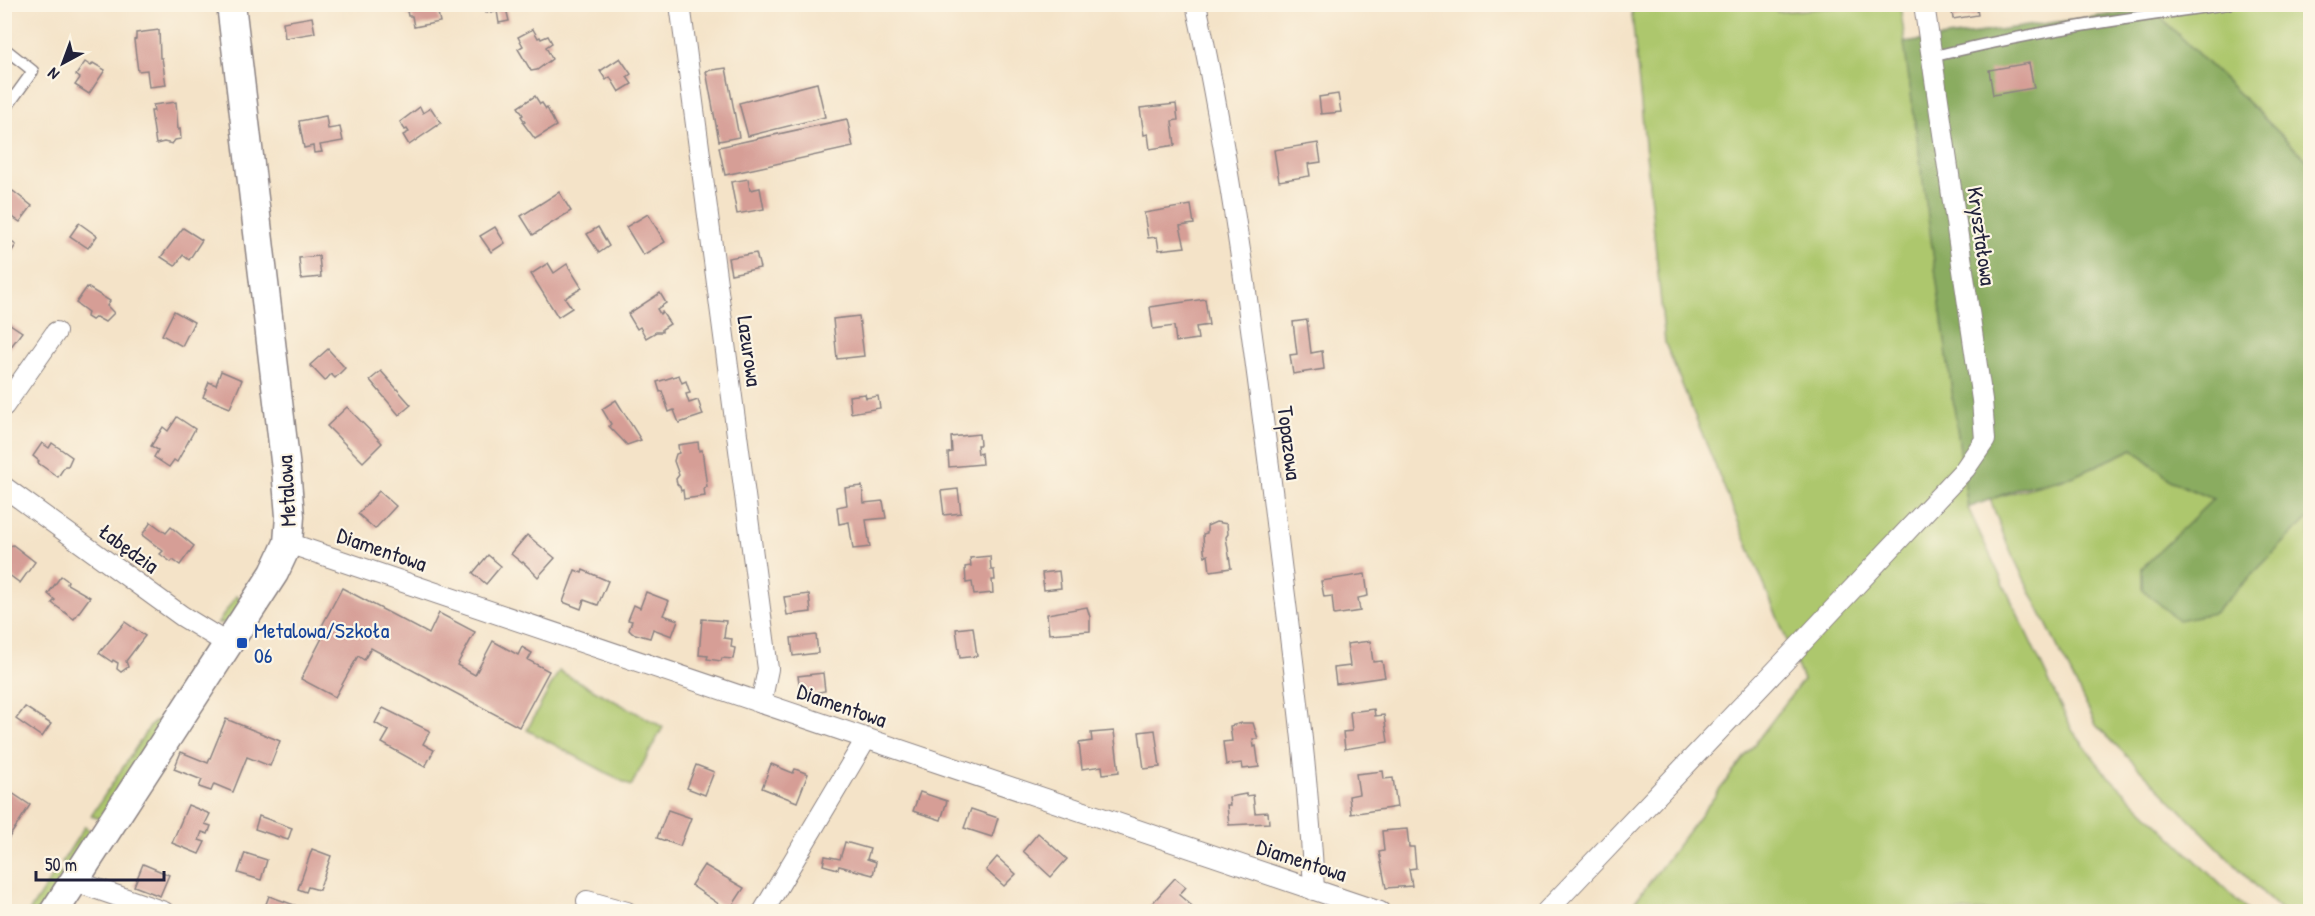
<svg xmlns="http://www.w3.org/2000/svg" width="2315" height="916" viewBox="0 0 2315 916" font-family="'Patrick Hand',sans-serif">
  <style>
    .green { fill: #adc76d; stroke: #687454; stroke-width: 1.5 }
    .forest { fill: #8aac60; stroke: #56674e; stroke-width: 1.5 }
    .building { fill: #d69e96 }
    .lines { fill: none; stroke-linecap: round; stroke-linejoin: round }
    .lane-casing { stroke: #8b8282; stroke-width: 13 }
    .street-casing { stroke: #8b8282; stroke-width: 22 }
    .secondary-casing { stroke: #8b8282; stroke-width: 31 }
    .lane { stroke: #fff; stroke-width: 10 }
    .street { stroke: #fff; stroke-width: 20 }
    .secondary { stroke: #fff; stroke-width: 28 }
    .transit-dot { fill: #1a4fb4; stroke: #fcf5e5; stroke-width: 2 }
    .labels { text-anchor: middle; dominant-baseline: central; stroke-width: 4.5; stroke-linejoin: round; paint-order: stroke }
    .street-label { font-size: 22px; fill: #22223b; stroke: #fcf5e5 }
    .transit-label { font-size: 22px; fill: #164399; stroke: #fcf5e5; text-anchor: start }
  </style>
  <rect width="100%" height="100%" fill="#fcf5e5"/>
  <filter id="ink" filterUnits="userSpaceOnUse"><feTurbulence type="fractalNoise" baseFrequency=".0167" numOctaves="2"/><feDisplacementMap in="SourceGraphic" scale="12" xChannelSelector="R" yChannelSelector="G"/><feConvolveMatrix kernelMatrix="1 2 1 2 8 2 1 2 1" color-interpolation-filters="sRGB"/></filter>
  <filter id="wash" filterUnits="userSpaceOnUse"><feTurbulence type="fractalNoise" baseFrequency=".008" numOctaves="4" result="noise"/><feDisplacementMap in="SourceGraphic" scale="24" xChannelSelector="R" yChannelSelector="G"/><feGaussianBlur stdDeviation="1.35" result="paint"/><feColorMatrix in="noise" values="0 0 0 0 0 0 0 0 0 0 0 0 0 0 0 0 0 1.4 0 .05"/><feComposite in="paint" operator="in"/></filter>
  <g filter="url(#wash)">
    <rect width="100%" height="100%" fill="#f4e3c8"/>
    <g class="green">
      <polygon points="2153,4 2310,5 2310,163 2152,9"/>
      <polygon points="1631,5 1775,5 1777,12 1861,5 1900,5 1968,508 2072,730 2106,774 2248,911 1627,912 1803,680 1665,343"/>
      <polygon points="2133,449 2172,481 2214,499 2142,568 2214,613 2310,516 2310,911 2281,911 2096,725 2007,544 1990,499 2074,476"/>
      <polygon points="236,596 244,601 226,623 218,623"/>
      <polygon points="206,644 209,652 195,672 189,669"/>
      <polygon points="559,671 663,727 631,786 527,730"/>
      <polygon points="184,679 188,682 101,819 91,816 150,726 162,716"/>
      <polygon points="85,826 92,834 72,868 62,862"/>
      <polygon points="56,871 66,877 47,911 29,912"/>
    </g>
    <polygon class="forest" points="2152,9 2310,163 2310,516 2214,613 2178,620 2142,589 2142,568 2213,499 2172,481 2133,449 2074,476 2020,488 1968,508 1904,43"/>
    <g id="blocks">
      <g class="building">
        <polygon points="410,4 436,4 440,22 414,27 412,16 408,16 406,6"/>
        <polygon points="484,4 505,4 509,21 499,23 497,11 486,13"/>
        <polygon points="1951,4 1976,4 1978,15 1953,19"/>
        <polygon points="312,17 315,33 285,38 283,22"/>
        <polygon points="533,29 538,38 540,37 541,39 548,36 552,43 546,47 552,59 537,70 531,71 518,49 523,46 518,37"/>
        <polygon points="159,30 160,58 162,58 166,85 149,87 147,70 138,71 134,40 136,39 136,33"/>
        <polygon points="620,58 631,74 627,77 632,84 619,92 610,77 606,80 600,71"/>
        <polygon points="85,62 91,66 93,63 105,70 89,94 75,85 80,78 76,75"/>
        <polygon points="2029,63 2034,88 1993,95 1989,70"/>
        <polygon points="726,68 739,137 719,141 706,71"/>
        <polygon points="817,83 825,117 748,136 739,103"/>
        <polygon points="1338,94 1341,112 1321,114 1319,97"/>
        <polygon points="535,96 540,104 542,103 546,109 547,108 556,126 535,139 523,123 525,122 521,116 523,115 518,107"/>
        <polygon points="176,102 178,130 180,129 181,139 175,140 172,144 164,142 156,144 151,111 154,111 153,105"/>
        <polygon points="1176,104 1178,120 1172,121 1175,145 1150,149 1148,134 1144,135 1140,108"/>
        <polygon points="420,107 423,113 431,108 441,123 409,145 403,135 409,132 407,129 405,130 400,122"/>
        <polygon points="326,116 328,129 340,127 343,141 320,145 322,152 314,153 313,146 304,148 299,121"/>
        <polygon points="847,119 853,147 725,175 719,147"/>
        <polygon points="1318,143 1321,162 1308,164 1310,176 1279,181 1274,150"/>
        <polygon points="748,179 750,190 760,188 764,209 737,214 731,182"/>
        <polygon points="13,191 32,206 20,222 4,211 4,194 8,197"/>
        <polygon points="559,192 571,211 533,235 521,216"/>
        <polygon points="1191,205 1194,224 1180,226 1185,247 1159,250 1157,237 1148,238 1144,213"/>
        <polygon points="648,214 665,242 643,255 626,227"/>
        <polygon points="79,223 97,236 88,248 70,236"/>
        <polygon points="495,227 505,243 491,252 480,236"/>
        <polygon points="598,227 609,246 599,253 587,234"/>
        <polygon points="183,228 202,240 189,260 183,255 175,266 161,257"/>
        <polygon points="4,237 16,245 7,258 4,257"/>
        <polygon points="756,253 760,268 731,274 728,258"/>
        <polygon points="319,256 321,277 301,279 299,258"/>
        <polygon points="548,263 554,273 567,264 582,288 565,298 572,308 558,317 531,274"/>
        <polygon points="87,287 110,301 107,306 114,313 105,322 96,317 92,320 87,317 88,312 76,303"/>
        <polygon points="660,293 666,303 657,309 660,314 662,312 670,324 662,329 662,332 656,332 646,338 640,327 637,329 628,314"/>
        <polygon points="1205,299 1209,325 1196,327 1198,339 1176,342 1174,326 1153,329 1150,307"/>
        <polygon points="174,311 194,322 182,346 162,335"/>
        <polygon points="859,316 864,356 837,359 833,319"/>
        <polygon points="4,320 22,332 4,356"/>
        <polygon points="1307,320 1311,353 1322,351 1324,369 1293,374 1290,355 1297,354 1293,322"/>
        <polygon points="328,349 345,368 335,378 331,374 325,381 310,365"/>
        <polygon points="221,371 242,380 230,408 203,397 209,382 216,385"/>
        <polygon points="381,371 411,405 399,415 370,380"/>
        <polygon points="679,375 682,383 686,381 690,393 686,394 689,403 698,400 703,415 679,423 674,410 669,412 662,391 660,392 657,382"/>
        <polygon points="865,394 866,398 878,396 880,408 851,413 849,396"/>
        <polygon points="616,400 641,440 627,445 609,426 611,424 602,409"/>
        <polygon points="347,407 382,443 363,462 327,426"/>
        <polygon points="177,417 195,429 177,462 174,460 169,467 154,457 158,450 151,446 163,427 168,431"/>
        <polygon points="979,434 980,445 977,445 978,454 981,453 982,464 949,467 948,453 952,452 951,437"/>
        <polygon points="698,442 699,451 702,450 707,487 704,488 705,496 684,499 683,490 681,491 680,487 677,484 676,479 679,475 674,461 676,454 679,453 678,445"/>
        <polygon points="42,443 49,448 52,443 72,457 68,466 65,466 58,477 38,463 39,461 33,456"/>
        <polygon points="862,486 864,503 883,501 886,518 866,520 870,547 853,549 849,522 839,524 837,507 847,505 845,488"/>
        <polygon points="958,489 961,513 944,515 941,491"/>
        <polygon points="379,491 396,506 375,529 358,514"/>
        <polygon points="151,522 166,533 171,527 194,546 180,565 173,560 171,562 160,554 163,551 142,535"/>
        <polygon points="1216,522 1227,524 1228,534 1226,537 1231,568 1210,571 1208,555 1205,556 1204,551 1203,534 1207,533 1207,526"/>
        <polygon points="527,535 555,558 538,577 523,562 522,563 511,554"/>
        <polygon points="13,545 35,562 20,583 4,571 4,551"/>
        <polygon points="488,555 501,566 486,584 473,573"/>
        <polygon points="990,556 991,570 994,570 995,580 992,580 993,593 974,595 972,582 966,583 965,567 971,566 970,558"/>
        <polygon points="575,570 582,573 583,570 608,581 598,605 584,600 581,609 563,602"/>
        <polygon points="1059,571 1061,588 1044,590 1042,573"/>
        <polygon points="1365,574 1368,596 1358,598 1360,611 1334,615 1332,596 1324,597 1321,581"/>
        <polygon points="61,576 68,581 67,584 90,597 74,619 52,603 55,600 48,594"/>
        <polygon points="342,588 429,634 439,613 475,632 457,665 475,675 493,641 518,655 522,647 532,653 528,660 549,671 519,727 371,648 364,660 358,656 335,697 301,679 323,636 319,634 316,637"/>
        <polygon points="646,592 669,601 663,615 678,620 672,636 653,629 650,638 632,633 629,630 632,621 628,620 634,605 640,608"/>
        <polygon points="809,594 811,612 787,615 784,597"/>
        <polygon points="1087,607 1090,617 1090,631 1049,634 1047,614"/>
        <polygon points="702,619 726,621 724,638 732,639 731,647 735,648 733,659 722,658 721,661 707,659 708,656 699,655"/>
        <polygon points="125,622 145,636 126,661 128,667 121,672 117,669 118,663 113,660 112,662 99,653"/>
        <polygon points="973,627 977,656 960,658 956,629"/>
        <polygon points="816,635 818,653 793,656 791,638"/>
        <polygon points="1370,641 1373,662 1382,661 1385,677 1336,684 1334,668 1350,666 1347,644"/>
        <polygon points="823,673 825,691 801,695 798,676"/>
        <polygon points="25,707 51,724 42,737 16,719"/>
        <polygon points="383,708 430,731 423,744 434,750 425,767 382,743 389,731 375,723"/>
        <polygon points="1374,709 1375,716 1384,715 1388,742 1345,749 1343,732 1352,731 1350,712"/>
        <polygon points="226,719 280,741 270,766 247,757 233,792 214,784 211,791 199,787 202,780 174,769 181,752 208,763"/>
        <polygon points="1253,723 1258,739 1253,739 1254,747 1256,746 1259,767 1243,769 1242,763 1226,765 1223,742 1232,741 1230,726 1242,723"/>
        <polygon points="1155,730 1160,767 1144,769 1139,732"/>
        <polygon points="1114,731 1119,772 1103,774 1102,766 1082,769 1079,743 1092,741 1091,733"/>
        <polygon points="771,764 793,773 795,769 808,774 797,802 762,788"/>
        <polygon points="696,765 714,772 705,795 687,788"/>
        <polygon points="1383,771 1384,779 1393,778 1397,807 1351,814 1349,796 1359,794 1356,774"/>
        <polygon points="9,791 30,805 8,839 4,837 4,798"/>
        <polygon points="920,792 947,801 941,820 913,811"/>
        <polygon points="1246,794 1246,796 1253,795 1255,813 1268,812 1269,823 1229,825 1227,805 1230,805 1229,797"/>
        <polygon points="188,805 210,814 205,824 211,826 208,834 202,832 199,840 205,842 199,854 172,843"/>
        <polygon points="971,809 998,818 992,837 964,828"/>
        <polygon points="668,810 691,818 680,846 657,838"/>
        <polygon points="259,816 292,828 288,840 255,829"/>
        <polygon points="1407,829 1409,847 1414,847 1416,868 1409,869 1412,886 1386,888 1379,852 1384,851 1382,831"/>
        <polygon points="1038,833 1067,859 1051,877 1023,851"/>
        <polygon points="845,842 870,849 867,859 876,862 873,875 839,866 838,869 823,865 825,856 840,859"/>
        <polygon points="312,849 331,856 319,890 308,887 306,892 298,889"/>
        <polygon points="245,853 267,860 261,880 238,873"/>
        <polygon points="997,857 1016,874 1004,886 986,870"/>
        <polygon points="143,864 169,875 160,896 134,886"/>
        <polygon points="704,865 744,888 729,911 691,885"/>
        <polygon points="1175,878 1186,887 1179,895 1192,906 1188,912 1150,912 1147,909"/>
        <polygon points="269,896 311,911 310,912 263,912"/>
      </g>
    </g>
  </g>
  <g filter="url(#ink)">
    <use href="#blocks" fill-opacity="0" stroke="#8b8282" stroke-width="1.5"/>
    <g class="lines">
      <g class="lane-casing">
        <g id="lane">
          <polyline points="4,48 33,71 4,111"/>
          <path d="M1931,57C2029,32 2128,18 2228,4"/>
        </g>
      </g>
      <g class="street-casing">
        <g id="street">
          <polyline points="680,4 768,669 761,703"/>
          <path d="M1196,4C1232,170 1253,339 1274,506C1289,634 1308,761 1314,890"/>
          <polyline points="4,406 56,332"/>
          <polyline points="4,487 182,616 228,644"/>
          <polyline points="288,543 1380,912"/>
          <polyline points="74,881 164,912"/>
          <polyline points="587,901 627,912"/>
          <polyline points="763,912 866,739"/>
          <polyline points="1546,912 1782,664 1965,469 1985,440 1982,400 1924,4"/>
        </g>
      </g>
      <g class="secondary-casing">
        <polyline id="secondary" points="54,912 274,573 288,543 290,516 286,469 231,4"/>
      </g>
      <use href="#lane" class="lane"/>
      <use href="#street" class="street"/>
      <use href="#secondary" class="secondary"/>
    </g>
  </g>
  <rect class="transit-dot" x="236" y="637" width="12" height="12" rx="3"/>
  <g class="labels">
    <g class="street-label">
      <text transform="translate(1982 236) rotate(82)">Kryształowa</text>
      <text transform="translate(750 351) rotate(82)">Lazurowa</text>
      <text transform="translate(1290 443) rotate(83)">Topazowa</text>
      <text transform="translate(286 491) rotate(-93)">Metalowa</text>
      <text transform="translate(129 548) rotate(36)">Łabędzia</text>
      <text transform="translate(382 549) rotate(19)">Diamentowa</text>
      <text transform="translate(842 705) rotate(19)">Diamentowa</text>
      <text transform="translate(1302 860) rotate(18)">Diamentowa</text>
    </g>
    <g class="transit-label">
      <text x="254" y="630">Metalowa/Szkoła<tspan x="254" dy="25">06</tspan></text>
    </g>
  </g>
  <rect width="2315" height="916" fill="none" stroke="#fcf5e5" stroke-width="24"/>
  <g transform="translate(63 63) rotate(221)" stroke="#fcf5e5" stroke-width="4.5" paint-order="stroke">
  <path d="M0-4.5L10 22L0 15L-10 22Z" fill="#22223b"/>
  <text y="-9" font-size="16" font-weight="bold" text-anchor="middle" fill="#22223b">N</text>
  </g>
  <path d="M36 871v9h128v-9" fill="none" stroke="#22223b" stroke-width="3"/>
  <text x="45" y="871" font-size="18" fill="#22223b" stroke="#fcf5e5" stroke-width="4.5" paint-order="stroke">50 m</text>
</svg>
